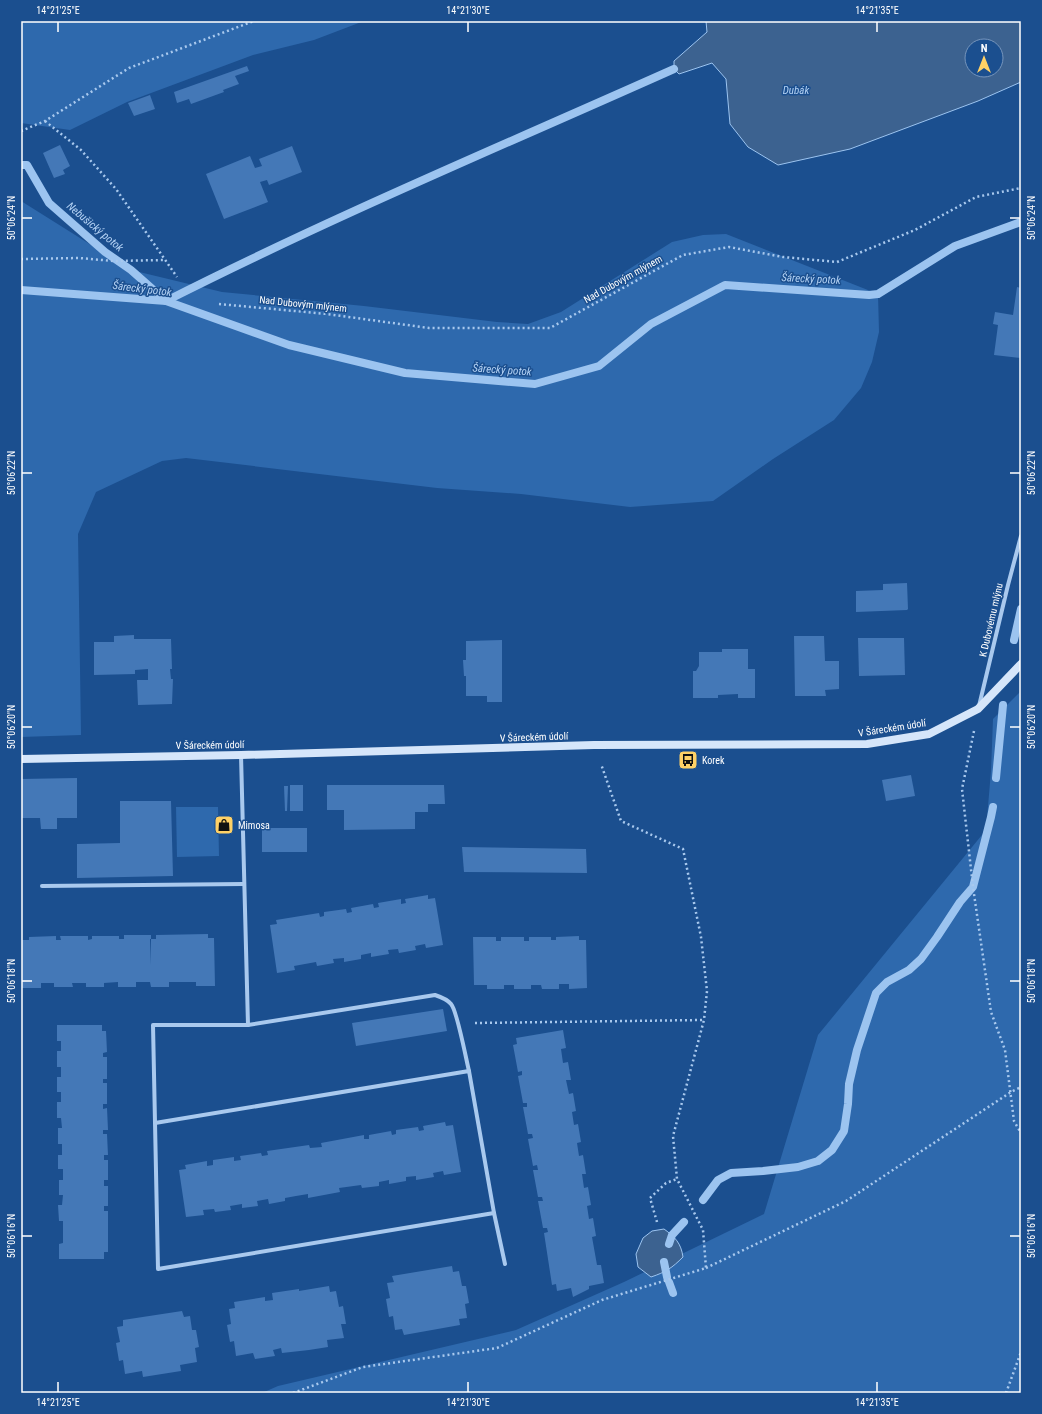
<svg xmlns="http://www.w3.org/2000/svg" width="1042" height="1414" viewBox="0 0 1042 1414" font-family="'Roboto Condensed',sans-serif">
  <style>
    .green { fill: #2e69ad }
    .water { fill: #3c6290; stroke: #9cc4f0; fill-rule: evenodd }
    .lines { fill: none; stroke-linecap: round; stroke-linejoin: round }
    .stream { stroke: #9cc4f0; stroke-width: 8 }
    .building { fill: #4478b7 }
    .path { stroke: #a9c9ee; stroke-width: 2.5; stroke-dasharray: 2 3; stroke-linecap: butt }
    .street { stroke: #a9c9ee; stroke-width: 4 }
    .secondary { stroke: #d6e6fa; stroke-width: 8 }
    .ticks { fill: none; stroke: #fff; stroke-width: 1.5 }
    .labels { text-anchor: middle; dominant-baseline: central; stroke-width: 3; stroke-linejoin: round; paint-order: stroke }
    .street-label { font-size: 10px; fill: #fff; stroke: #1b4f8f }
    .poi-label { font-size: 10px; fill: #fff; stroke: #1b4f8f; text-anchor: start }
    .water-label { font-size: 11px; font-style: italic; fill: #b5d3f5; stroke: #1b4f8f }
    .neatline { fill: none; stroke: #fff; stroke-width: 1.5 }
    .ticks-label { font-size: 10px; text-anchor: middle; fill: #fff }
  </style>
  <rect width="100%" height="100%" fill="#1b4f8f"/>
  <g class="green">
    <polygon points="21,21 364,21 314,40 253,55 127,102 70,130 21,123"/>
    <polygon points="21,201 131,270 222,292 364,306 497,322 528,324 561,312 672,242 703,235 726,234 878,294 879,332 872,362 861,388 834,420 773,459 713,501 630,507 521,494 437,488 186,458 162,461 96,492 78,534 81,735 21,737"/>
    <polygon points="1021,691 1021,1393 262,1393 278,1386 516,1330 624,1282 764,1214 818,1035 986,830 991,771 993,719"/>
    <polygon points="176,807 218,807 219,856 177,857"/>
  </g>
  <g class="water">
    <path d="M706,21H1021V82L978,101L850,149L778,165L748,147L730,124L726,79L712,63L679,74L674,69V61L707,32ZM972,46H996V70H972Z"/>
    <path d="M664,1229C675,1237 681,1243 683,1257C672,1268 666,1272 651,1277L638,1267L636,1254L643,1238L652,1231Z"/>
  </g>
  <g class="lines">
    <g class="stream">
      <path d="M21,165H27L49,203L105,252L131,270L166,301C332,217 504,145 674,69"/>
      <polyline points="21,290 166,301 289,345 405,373 535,384 599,366 651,324 725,285 869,295 878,294 955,246 1021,222"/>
      <polyline points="1014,640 1021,609"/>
      <polyline points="996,778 1003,705"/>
      <polyline points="703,1200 718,1180 731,1173 763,1171 798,1167 818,1161 832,1150 844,1131 848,1104 849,1084 857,1050 876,993 887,982 909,970 921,959 937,937 960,902 973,887 991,817 993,807"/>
      <polyline points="669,1244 672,1235 684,1222"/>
      <polyline points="664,1262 667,1277"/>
      <polyline points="669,1282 673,1293"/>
    </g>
  </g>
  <g class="building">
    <polygon points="247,66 249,71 235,76 239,84 223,90 224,92 191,104 189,99 177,103 174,92"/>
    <polygon points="150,95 155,109 134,116 128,103"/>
    <polygon points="60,145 70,166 63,170 65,174 54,178 43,153"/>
    <polygon points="292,146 302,172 269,185 267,180 260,182 268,202 224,219 206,174 250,156 255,168 262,166 259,159"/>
    <polygon points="1017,287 1021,288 1021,358 994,355 998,325 993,324 995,312 1013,315"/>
    <polygon points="907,583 908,609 907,610 856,612 856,591 883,590 883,584"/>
    <polygon points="134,635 134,639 171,639 172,669 170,669 171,679 173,679 172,704 138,705 137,680 148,680 148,669 135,670 135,674 94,675 94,642 114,642 114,636"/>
    <polygon points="794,636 824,636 825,661 839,661 839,689 825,690 826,696 795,696"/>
    <polygon points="858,638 904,638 905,675 859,676"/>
    <polygon points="502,640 502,702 487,702 487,696 466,696 466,676 464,676 463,660 466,660 466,641"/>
    <polygon points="722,649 748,649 748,669 755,669 755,698 738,698 738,694 718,695 718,698 693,698 693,671 696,671 699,666 699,652 722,652"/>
    <polygon points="911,775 915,796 886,801 882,780"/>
    <polygon points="77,778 77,818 57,818 57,829 41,829 40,818 21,818 21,779"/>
    <rect x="290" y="785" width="13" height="26"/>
    <polygon points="327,785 444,785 445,804 428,804 428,812 415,812 415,829 344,830 344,810 327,810"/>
    <polygon points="284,786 288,786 287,811 285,811"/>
    <polygon points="120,801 171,801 173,876 77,878 77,844 120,843"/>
    <rect x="262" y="828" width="45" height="24"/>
    <polygon points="462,847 586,849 587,873 464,872"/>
    <polygon points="428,895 428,899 435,898 443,945 426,948 425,944 415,946 416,950 399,953 398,949 388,950 389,954 371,957 371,953 361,955 361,959 344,962 344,958 333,959 334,963 317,966 316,962 294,966 295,970 277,973 270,925 277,924 276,920 319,913 320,917 324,916 324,912 346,909 347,913 352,912 351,908 373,904 374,908 379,907 378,903 401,899 401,904 406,903 405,899"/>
    <polygon points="208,934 208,938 214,938 215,986 196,986 196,982 169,982 169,987 151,987 150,982 136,982 136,987 118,987 118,982 104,983 104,987 86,987 86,983 72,983 73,987 54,987 54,983 41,983 41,988 22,988 22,940 29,940 29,937 56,936 56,940 61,940 60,936 88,936 88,940 92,939 92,936 119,936 119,939 124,939 124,935 151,935 151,939 150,939 150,965 151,939 156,939 156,935"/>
    <polygon points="579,936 579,940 586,940 587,988 569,989 569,984 559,984 559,989 542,989 541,985 531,985 531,989 514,989 514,985 504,985 504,989 487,989 487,985 474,985 473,937 496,937 496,941 501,941 501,937 524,937 524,941 529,941 529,937 551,937 551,940 556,940 556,937"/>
    <polygon points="443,1009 447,1031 356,1046 352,1023"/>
    <polygon points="57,1025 102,1025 102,1031 106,1031 107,1052 103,1053 103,1057 107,1057 107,1079 103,1079 103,1083 107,1083 107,1104 103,1104 103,1109 107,1108 108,1130 103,1130 103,1134 107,1134 108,1155 104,1155 104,1160 108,1160 108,1180 104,1180 104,1186 108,1186 108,1206 104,1206 104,1211 108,1211 108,1252 104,1252 104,1259 59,1259 59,1244 63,1243 63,1221 59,1221 58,1205 62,1205 63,1195 59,1195 59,1180 63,1180 63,1169 58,1169 58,1155 62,1155 62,1144 58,1144 58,1128 62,1128 61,1118 57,1118 57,1102 61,1102 61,1092 57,1092 57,1077 61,1077 61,1067 57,1067 57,1051 61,1051 61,1041 57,1041"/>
    <polygon points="563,1030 566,1048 561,1049 563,1063 568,1062 571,1080 566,1080 569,1094 573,1093 576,1111 572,1112 574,1125 578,1124 581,1142 577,1143 579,1156 583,1155 586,1174 582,1174 584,1188 588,1187 591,1205 587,1206 589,1219 593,1218 596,1236 592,1237 597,1265 601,1265 604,1283 589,1286 589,1289 573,1297 571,1288 557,1291 556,1284 552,1285 544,1233 548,1232 547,1228 543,1228 538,1201 543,1201 542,1197 538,1197 533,1170 538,1170 537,1165 533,1166 528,1139 533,1138 532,1134 528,1134 523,1107 527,1107 527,1103 523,1103 518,1076 522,1075 522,1071 518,1072 513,1045 517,1044 516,1038"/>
    <polygon points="445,1122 446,1126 453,1125 461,1172 444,1175 443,1171 433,1173 434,1177 416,1180 416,1176 406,1177 406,1181 389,1184 389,1180 379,1182 379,1186 362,1188 361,1185 339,1188 340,1192 308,1198 308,1194 296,1196 285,1198 285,1201 269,1204 268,1199 257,1201 258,1206 242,1208 242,1204 230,1206 231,1210 215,1212 214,1209 203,1210 204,1215 186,1217 179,1170 186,1169 185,1165 207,1161 207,1166 213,1165 213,1160 234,1157 234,1161 241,1160 240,1156 261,1153 262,1156 268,1155 267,1151 309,1145 310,1148 322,1147 321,1143 364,1135 364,1139 369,1139 369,1135 391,1131 392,1135 396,1134 396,1130 418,1127 419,1131 424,1130 423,1126"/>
    <polygon points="452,1266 453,1272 459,1271 462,1286 466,1286 469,1303 465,1304 467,1318 459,1319 460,1325 404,1335 402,1329 395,1330 393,1316 389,1317 386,1299 390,1298 387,1283 394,1282 392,1276"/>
    <polygon points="329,1286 330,1292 336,1291 339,1307 343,1306 346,1324 341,1324 344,1338 327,1340 328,1347 309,1350 282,1353 281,1348 273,1350 275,1356 255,1359 253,1353 236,1356 234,1341 230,1342 227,1325 231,1324 229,1309 235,1308 234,1302 265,1297 265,1301 273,1300 272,1293 299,1289 299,1291"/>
    <polygon points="182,1311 184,1317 190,1316 192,1330 196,1330 199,1347 195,1348 197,1362 180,1365 181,1371 143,1377 142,1371 125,1374 123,1360 119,1361 116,1343 120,1342 117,1327 123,1326 123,1320"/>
  </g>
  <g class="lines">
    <g class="path">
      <polyline points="45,121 81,150 116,189 177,277"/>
      <polyline points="21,131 45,121 129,68 254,21"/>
      <polyline points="21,259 79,258 113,261 165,260"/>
      <polyline points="219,304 327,314 429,328 550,328 683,255 729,247 783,257 837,262 915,230 976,197 1021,188"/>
      <polyline points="974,731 962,789 973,887 991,1012 1005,1050 1014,1121 1021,1133"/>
      <polyline points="475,1023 703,1020"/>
      <polyline points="657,1222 650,1198 666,1183 677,1179"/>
      <polyline points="706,1268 846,1201 1011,1092 1021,1087"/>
      <polyline points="293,1393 363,1367 497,1348 602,1300 706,1268 703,1230 677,1179 673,1136 704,1020 707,991 701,937 683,849 621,821 601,764"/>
      <polyline points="1006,1393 1021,1352"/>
    </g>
    <g class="street">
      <polyline points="979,706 1008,585 1021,536"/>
      <polyline points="241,755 248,1025"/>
      <polyline points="42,886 244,884"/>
      <path d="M469,1071C466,1059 457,1010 451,1004C447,999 441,997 435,995L248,1025H153L158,1269L494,1213"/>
      <polyline points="155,1123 469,1071 494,1213 505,1264"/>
    </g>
    <polyline class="secondary" points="21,759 241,755 594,745 867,744 929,734 978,709 1021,664"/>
  </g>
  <path class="ticks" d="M58,22V32M468,22V32M877,22V32M22,218H32M1010,218H1020M22,473H32M1010,473H1020M22,727H32M1010,727H1020M22,981H32M1010,981H1020M22,1236H32M1010,1236H1020M58,1382V1392M468,1382V1392M877,1382V1392"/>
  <defs>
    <g id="bus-square" transform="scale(1)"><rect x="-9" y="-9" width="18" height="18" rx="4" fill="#ffd166" stroke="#1b4f8f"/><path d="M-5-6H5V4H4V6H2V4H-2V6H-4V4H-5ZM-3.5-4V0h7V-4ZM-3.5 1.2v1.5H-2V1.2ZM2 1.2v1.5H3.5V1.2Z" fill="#111"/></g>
    <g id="shop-square" transform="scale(1)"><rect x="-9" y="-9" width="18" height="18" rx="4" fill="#ffd166" stroke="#1b4f8f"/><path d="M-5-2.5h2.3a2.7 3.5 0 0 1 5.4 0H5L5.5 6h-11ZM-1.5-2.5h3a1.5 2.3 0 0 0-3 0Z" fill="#111"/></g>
  </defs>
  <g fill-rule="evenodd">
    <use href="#bus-square" x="688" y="760"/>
    <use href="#shop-square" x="224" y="825"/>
  </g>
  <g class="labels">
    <g class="street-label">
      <text transform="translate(623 279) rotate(-29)">Nad Dubovým mlýnem</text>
      <text transform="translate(303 304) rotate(6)">Nad Dubovým mlýnem</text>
      <text transform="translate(991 620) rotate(-77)">K Dubovému mlýnu</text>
      <text transform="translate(892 728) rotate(-9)">V Šáreckém údolí</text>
      <text transform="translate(534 737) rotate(-2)">V Šáreckém údolí</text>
      <text transform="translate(210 745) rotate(-1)">V Šáreckém údolí</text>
    </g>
    <g class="poi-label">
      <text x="702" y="760">Korek</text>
      <text x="238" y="825">Mimosa</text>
    </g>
    <g class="water-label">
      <text x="796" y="90">Dubák</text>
      <text transform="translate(95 227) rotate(40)">Nebušický potok</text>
      <text transform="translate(811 279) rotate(3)">Šárecký potok</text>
      <text transform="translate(142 289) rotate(7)">Šárecký potok</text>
      <text transform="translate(502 370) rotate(4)">Šárecký potok</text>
    </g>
  </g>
  <rect width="1042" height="1414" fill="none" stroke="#1b4f8f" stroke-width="44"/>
  <g transform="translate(984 58)"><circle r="19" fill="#1b4f8f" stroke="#7695bc"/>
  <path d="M0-3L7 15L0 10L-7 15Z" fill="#ffd166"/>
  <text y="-6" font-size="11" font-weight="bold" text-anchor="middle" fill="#ffffff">N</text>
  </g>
  <rect x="22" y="22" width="998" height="1370" class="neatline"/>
  <g class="ticks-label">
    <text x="58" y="14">14°21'25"E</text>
    <text x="468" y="14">14°21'30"E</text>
    <text x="877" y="14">14°21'35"E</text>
    <text transform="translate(11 218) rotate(-90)" y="4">50°06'24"N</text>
    <text transform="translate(1031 218) rotate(-90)" y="4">50°06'24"N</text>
    <text transform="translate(11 473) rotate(-90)" y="4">50°06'22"N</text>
    <text transform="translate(1031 473) rotate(-90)" y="4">50°06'22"N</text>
    <text transform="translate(11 727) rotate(-90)" y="4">50°06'20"N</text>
    <text transform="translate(1031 727) rotate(-90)" y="4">50°06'20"N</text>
    <text transform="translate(11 981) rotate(-90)" y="4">50°06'18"N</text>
    <text transform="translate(1031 981) rotate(-90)" y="4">50°06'18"N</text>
    <text transform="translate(11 1236) rotate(-90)" y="4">50°06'16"N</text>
    <text transform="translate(1031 1236) rotate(-90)" y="4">50°06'16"N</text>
    <text x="58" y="1406">14°21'25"E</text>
    <text x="468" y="1406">14°21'30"E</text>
    <text x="877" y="1406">14°21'35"E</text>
  </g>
</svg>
